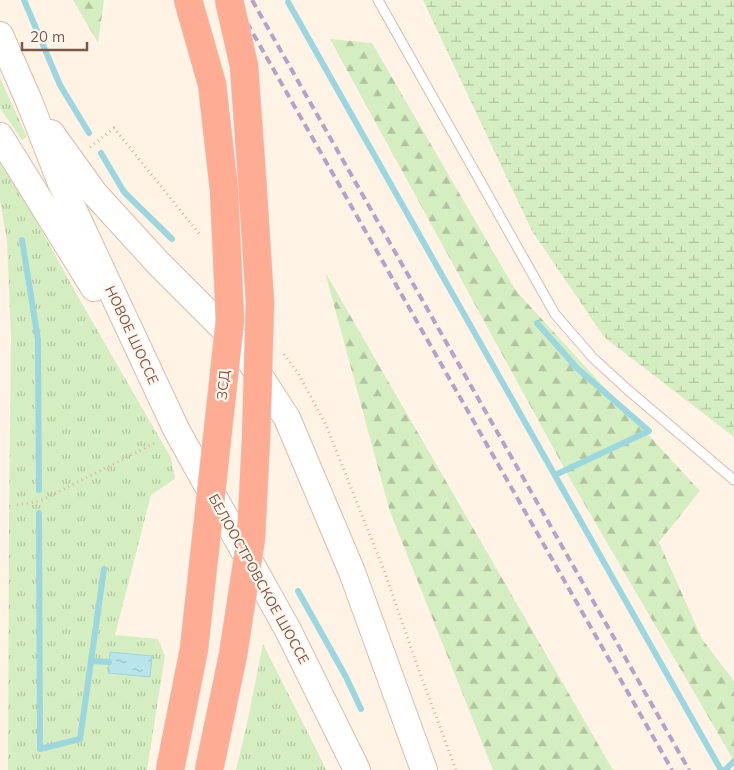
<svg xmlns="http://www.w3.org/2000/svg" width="734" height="770" viewBox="0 0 734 770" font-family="Mulish,sans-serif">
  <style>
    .grass { fill: url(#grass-tufts) }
    .forest { fill: url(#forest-firs) }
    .wetland { fill: url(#wetland-marsh) }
    .water { fill: url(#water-ripples); stroke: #9cd6de }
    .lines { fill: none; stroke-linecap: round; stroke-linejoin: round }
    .stream { stroke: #9cd6de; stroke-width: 6 }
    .lane-casing { stroke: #d4bcac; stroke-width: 11 }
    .secondary-casing { stroke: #d8bca9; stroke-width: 28 }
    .path { stroke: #ddb29c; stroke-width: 3; stroke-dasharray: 1 4; stroke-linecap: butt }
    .lane { stroke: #fff; stroke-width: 9 }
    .secondary { stroke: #fff; stroke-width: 26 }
    .rail { stroke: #b5a1ca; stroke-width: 4; stroke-dasharray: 8 5; stroke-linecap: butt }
    .highway-bridge-casing { stroke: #ddd3cf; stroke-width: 29; stroke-linecap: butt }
    .highway-bridge { stroke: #ffac95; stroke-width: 28 }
    .labels { text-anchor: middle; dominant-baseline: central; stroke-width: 4.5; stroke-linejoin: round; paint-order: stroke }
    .street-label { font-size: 14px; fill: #7b5747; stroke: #fff7ed }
  </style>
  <defs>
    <pattern id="grass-tufts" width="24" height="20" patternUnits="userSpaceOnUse" patternTransform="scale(1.25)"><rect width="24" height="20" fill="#d5eec1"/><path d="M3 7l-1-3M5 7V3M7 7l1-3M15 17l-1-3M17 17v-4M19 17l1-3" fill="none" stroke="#b2c49f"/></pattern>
    <pattern id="forest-firs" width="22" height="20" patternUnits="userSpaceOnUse" patternTransform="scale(1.25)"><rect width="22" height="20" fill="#d5eec1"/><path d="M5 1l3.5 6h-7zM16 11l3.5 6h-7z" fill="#b2c49f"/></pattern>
    <pattern id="wetland-marsh" width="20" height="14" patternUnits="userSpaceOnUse" patternTransform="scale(1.25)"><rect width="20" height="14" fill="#d5eec1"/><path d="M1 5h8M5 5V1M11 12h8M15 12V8" fill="none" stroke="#b2c49f"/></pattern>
    <pattern id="water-ripples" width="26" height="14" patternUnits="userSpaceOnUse" patternTransform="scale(1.25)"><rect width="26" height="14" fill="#b7e5eb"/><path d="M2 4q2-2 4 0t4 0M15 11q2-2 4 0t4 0" fill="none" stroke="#9abcc0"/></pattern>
  </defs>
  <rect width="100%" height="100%" fill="#fff3e5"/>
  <g class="grass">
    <polygon points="0,78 27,137 22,140 0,108"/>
    <polygon points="0,155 81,302 171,458 175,479 151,495 115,635 158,639 165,656 147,770 8,770 9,522 11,337 7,241 0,201"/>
    <polygon points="263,644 321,759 326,770 236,770 246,728"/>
  </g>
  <g class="forest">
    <polygon points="73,0 104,0 98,43"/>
    <polygon points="330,39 372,43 516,291 700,491 659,542 702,639 734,681 734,761 574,486"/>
    <polygon points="325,272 613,770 493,770 390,512"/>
  </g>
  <polygon class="wetland" points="423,0 734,0 734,437 604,337 532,231"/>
  <polygon class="water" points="110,652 152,656 150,677 108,673"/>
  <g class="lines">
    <g class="stream">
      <polyline points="24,0 60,85 89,133"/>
      <polyline points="288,2 721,770"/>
      <polyline points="101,153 124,192 172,239"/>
      <polyline points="22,240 38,340 39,490"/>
      <polyline points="537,323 578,369 649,431 555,475"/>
      <polyline points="39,513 40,749 80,739 104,569"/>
      <polyline points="298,591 346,677 361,709"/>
      <polyline points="91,661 109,662"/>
      <polyline points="725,770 734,761"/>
    </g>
    <g class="lane-casing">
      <polyline id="lane" points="378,0 555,314 593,358 628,390 734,480"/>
    </g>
    <g class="secondary-casing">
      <g id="secondary">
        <polyline points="0,35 29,101 61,183 177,431 288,630 357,770"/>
        <polyline points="51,133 95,194 159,264 239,344 287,418 352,572 424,770"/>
        <polyline points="0,136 94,288"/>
      </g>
    </g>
    <g class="path">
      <polyline points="90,147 114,128 201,236"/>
      <polyline points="284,354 298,373 326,425 385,573 418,668 456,770"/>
      <polyline points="17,505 40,501 157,442"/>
    </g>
    <use href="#lane" class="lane"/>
    <use href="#secondary" class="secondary"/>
    <g class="rail">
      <polyline points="234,0 672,770"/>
      <polyline points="252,0 689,770"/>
    </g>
    <g class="highway-bridge-casing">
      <g id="highway-bridge">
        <polyline points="170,770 194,649 230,320 224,190 212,84 188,0"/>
        <polyline points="209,770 233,655 251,538 256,439 260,302 252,178 244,66 229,0"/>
      </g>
    </g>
    <use href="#highway-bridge" class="highway-bridge"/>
  </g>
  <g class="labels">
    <g class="street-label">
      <text transform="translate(132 335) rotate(65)">НОВОЕ ШОССЕ</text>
      <text transform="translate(223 385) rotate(-84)">ЗСД</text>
      <text transform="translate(259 579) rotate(61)">БЕЛООСТРОВСКОЕ ШОССЕ</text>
    </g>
  </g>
  <path d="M22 42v8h65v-8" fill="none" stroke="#7b5747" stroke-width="2.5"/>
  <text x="30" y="42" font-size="15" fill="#7b5747" stroke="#fff7ed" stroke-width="4" paint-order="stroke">20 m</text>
</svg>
